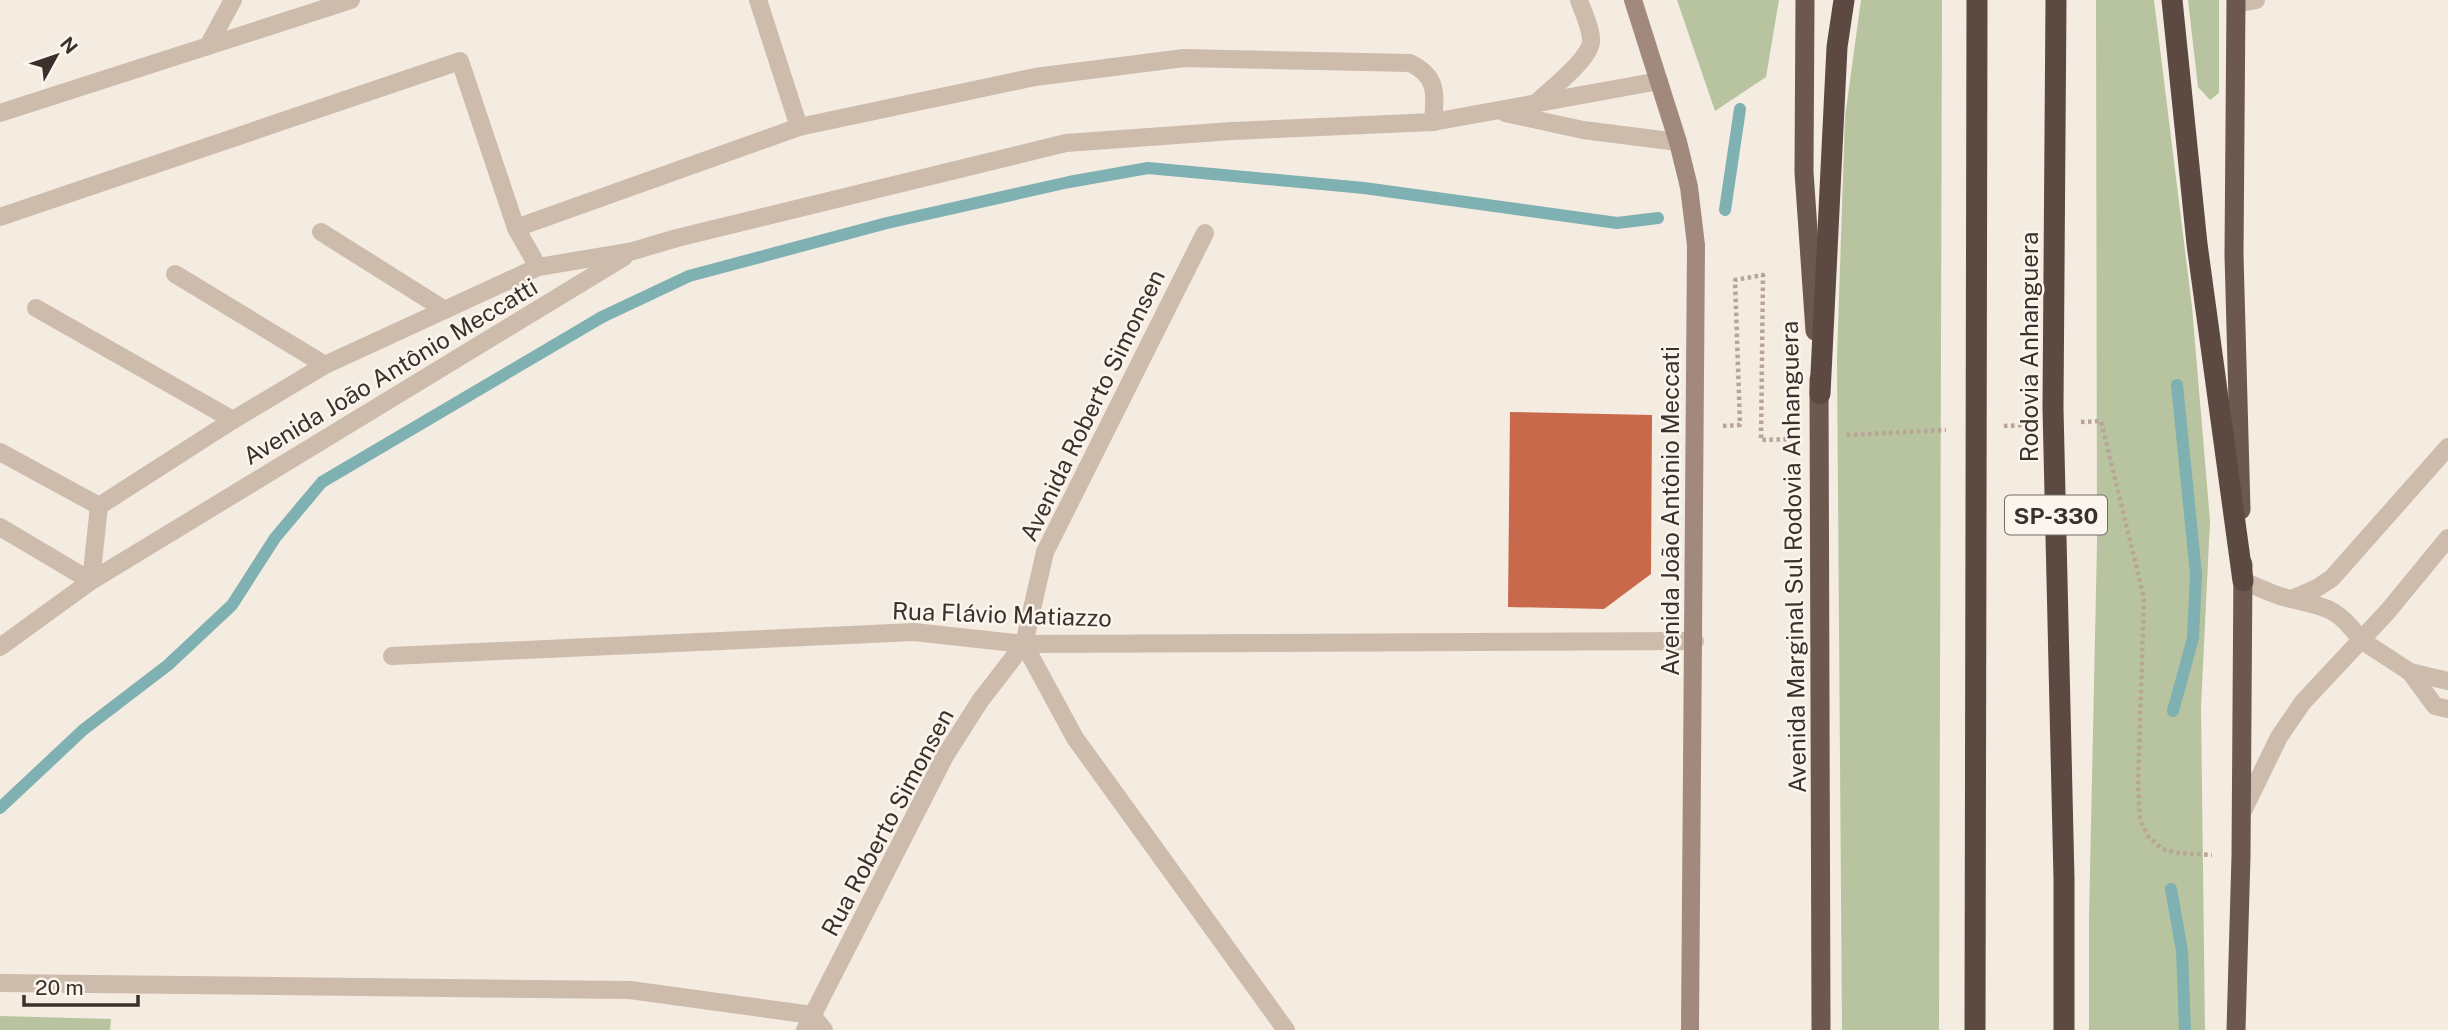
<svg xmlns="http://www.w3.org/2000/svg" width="2448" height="1030" viewBox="0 0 2448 1030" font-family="'Public Sans',sans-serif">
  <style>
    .green { fill: #b8c4a0 }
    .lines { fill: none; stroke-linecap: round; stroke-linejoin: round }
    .stream { stroke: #7fb0b2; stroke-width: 12 }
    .building { fill: #c8694b }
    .path { stroke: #b9a596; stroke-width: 4.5; stroke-dasharray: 3.5 3.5; stroke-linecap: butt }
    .service { stroke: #cdbbac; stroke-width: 18 }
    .minor { stroke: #cdbbac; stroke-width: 18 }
    .secondary { stroke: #a18a7d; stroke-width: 18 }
    .trunk { stroke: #6c584f; stroke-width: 19 }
    .motorway { stroke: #5c4a42; stroke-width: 21 }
    .labels { text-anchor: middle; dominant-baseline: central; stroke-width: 5; stroke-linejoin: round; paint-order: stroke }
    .shield { fill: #fbf5ee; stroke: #756b66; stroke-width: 2 }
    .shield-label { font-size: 23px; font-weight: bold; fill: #3b302b }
    .street-label { font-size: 24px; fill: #3b302b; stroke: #fbf5ee }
  </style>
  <rect width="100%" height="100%" fill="#f4ebe1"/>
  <g class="green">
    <polygon points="1677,0 1779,0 1766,77 1715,111"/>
    <polygon points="1861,0 1942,0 1939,1030 1842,1030 1837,358 1845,117"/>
    <polygon points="2096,0 2154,0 2192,307 2210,521 2201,707 2205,1030 2089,1030 2089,918 2097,543"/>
    <polygon points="2188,0 2219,0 2219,93 2210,100 2198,87"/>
    <polygon points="0,1016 111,1019 110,1030 0,1030"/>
  </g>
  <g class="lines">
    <g class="stream">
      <polyline points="1725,210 1740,109"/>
      <polyline points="2173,711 2193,638 2196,574 2177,385"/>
      <polyline points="0,808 83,730 168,665 232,605 275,538 322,482 602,317 689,276 887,223 1069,182 1148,168 1364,188 1617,223 1658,218"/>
      <polyline points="2171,889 2182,951 2185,1030"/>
    </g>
  </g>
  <polygon class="building" points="1510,412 1652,415 1651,574 1604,609 1508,607"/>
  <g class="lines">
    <g class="path">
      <polyline points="2081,422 2101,421 2144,598 2138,784 2140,820 2148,836 2162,849 2178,853 2212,855"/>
      <polyline points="1723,426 1740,425 1735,280 1763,275 1761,440 1792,439"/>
      <polyline points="2004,426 2023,425"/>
      <polyline points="1847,435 1946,430"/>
    </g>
    <g class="service">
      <polyline points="758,0 799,127"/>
      <polyline points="2236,4 2256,0"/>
      <path d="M1536,103C1550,90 1589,60 1591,42C1592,30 1583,12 1579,0"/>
      <path d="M516,228L799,127L1035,77L1184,58L1410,63C1439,77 1435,95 1433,122"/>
      <polyline points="2448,538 2388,611 2361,640 2410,672 2448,681"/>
      <polyline points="2292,599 2317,588 2332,578 2448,447"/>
      <polyline points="2410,672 2435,706 2448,709"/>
      <path d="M2242,813L2279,737L2303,702L2361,640C2337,607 2328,608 2291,599C2275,596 2259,587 2243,581"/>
    </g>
    <g class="minor">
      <polyline points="208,46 233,0"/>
      <polyline points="0,113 351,0"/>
      <polyline points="1505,113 1583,130 1678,142"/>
      <polyline points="0,217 460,61 516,228 538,267"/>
      <polyline points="321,232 445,310"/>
      <polyline points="175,274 325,365"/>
      <polyline points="36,308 233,420"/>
      <polyline points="0,452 99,506"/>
      <polyline points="99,506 233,420 325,365 538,267 633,251 677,238 1066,143 1232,131 1433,122 1659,81"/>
      <polyline points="0,527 91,581"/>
      <polyline points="91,581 99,506"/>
      <polyline points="1024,644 1075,738 1286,1030"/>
      <polyline points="0,647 91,581 624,257"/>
      <polyline points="392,656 914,632 1024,644 1695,641"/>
      <polyline points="0,983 630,990 812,1015 824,1030"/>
      <polyline points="805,1030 945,756 980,701 1024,644 1045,552 1205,233"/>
    </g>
    <polyline class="secondary" points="1633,0 1678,142 1689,187 1696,245 1690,1030"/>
    <g class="trunk">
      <polyline points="1805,0 1804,172 1815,331"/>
      <polyline points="2236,0 2234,255 2241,510"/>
      <polyline points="1819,379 1821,1030"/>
      <polyline points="2236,1030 2241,856 2243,564"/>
    </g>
    <g class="motorway">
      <polyline points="2056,0 2053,408 2064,879 2064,1030"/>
      <polyline points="2172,0 2197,244 2243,581"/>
      <polyline points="1820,394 1837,47 1844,0"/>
      <polyline points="1975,1030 1977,0"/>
    </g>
  </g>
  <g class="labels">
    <rect class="shield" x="2005" y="495.5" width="102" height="39" rx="5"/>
    <g class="shield-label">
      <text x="2056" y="515">SP-330</text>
    </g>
    <g class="street-label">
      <text transform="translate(2029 347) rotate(-90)">Rodovia Anhanguera</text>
      <text transform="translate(390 371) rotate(-31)">Avenida João Antônio Meccatti</text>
      <text transform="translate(1092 405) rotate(-64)">Avenida Roberto Simonsen</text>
      <text transform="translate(1670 511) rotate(-90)">Avenida João Antônio Meccati</text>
      <text transform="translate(1793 557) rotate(-91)">Avenida Marginal Sul Rodovia Anhanguera</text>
      <text transform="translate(1002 614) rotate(2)">Rua Flávio Matiazzo</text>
      <text transform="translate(887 822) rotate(-62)">Rua Roberto Simonsen</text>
    </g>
  </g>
  <g transform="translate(56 56) rotate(50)" stroke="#fbf5ee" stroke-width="5" paint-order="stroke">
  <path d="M0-5L12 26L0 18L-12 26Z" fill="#3b302b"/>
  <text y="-10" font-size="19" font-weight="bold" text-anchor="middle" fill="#3b302b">N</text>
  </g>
  <path d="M24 995v10h114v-10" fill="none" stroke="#3b302b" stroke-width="3.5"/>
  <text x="35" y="995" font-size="21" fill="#3b302b" stroke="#fbf5ee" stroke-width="5" paint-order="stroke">20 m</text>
</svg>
